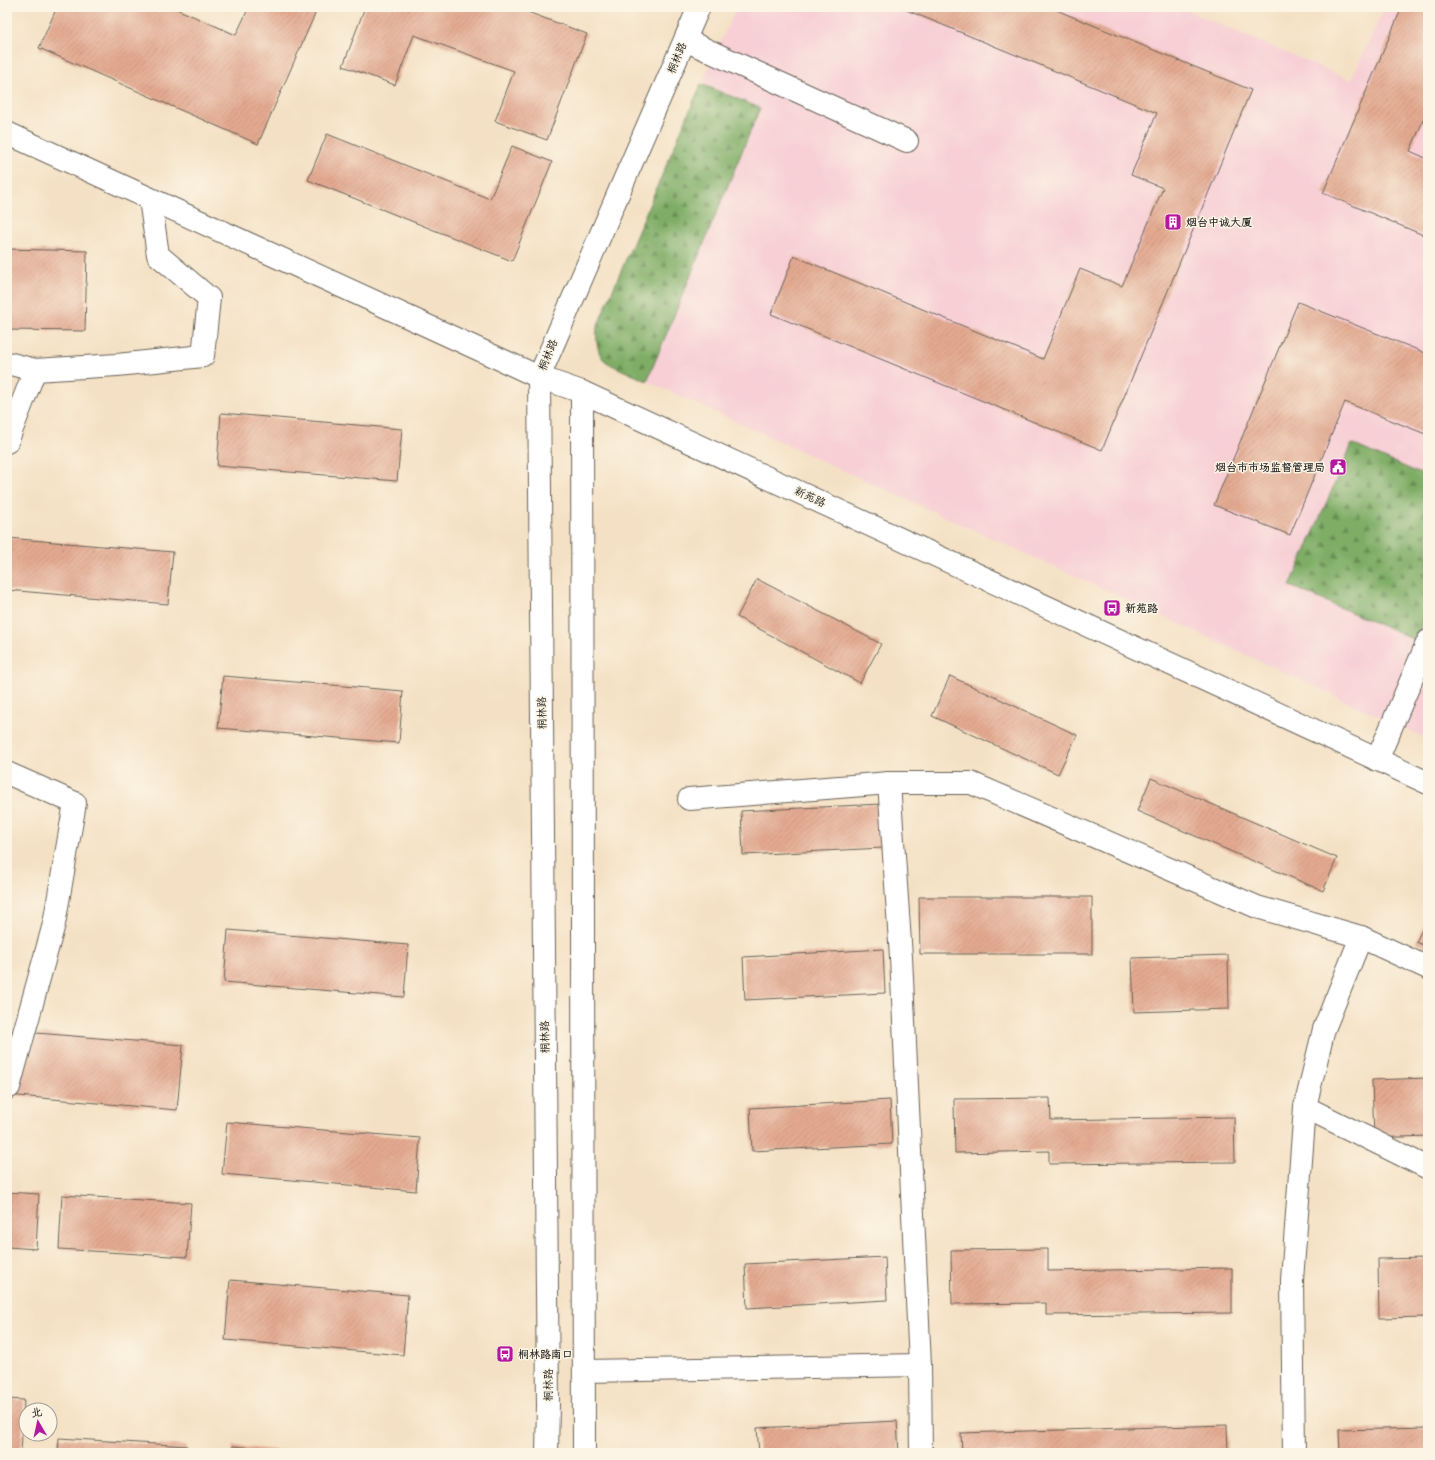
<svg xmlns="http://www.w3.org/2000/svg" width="1435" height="1460" viewBox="0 0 1435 1460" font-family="Sriracha,'LXGW WenKai TC',sans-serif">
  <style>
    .built { fill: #f7cfd5 }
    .forest { fill: url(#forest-firs); stroke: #4e6441 }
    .building { fill: url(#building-hatch) }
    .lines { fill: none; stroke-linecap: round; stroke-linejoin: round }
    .minor-casing { stroke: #686157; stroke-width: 24 }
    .minor { stroke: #fff; stroke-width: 22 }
    .labels { text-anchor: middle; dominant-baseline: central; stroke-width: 3; stroke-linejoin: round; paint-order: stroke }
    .street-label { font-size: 11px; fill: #1c1c1c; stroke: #fcf5e5 }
    .poi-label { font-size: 11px; font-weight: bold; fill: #1c1c1c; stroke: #fcf5e5; text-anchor: start }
  </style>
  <defs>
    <pattern id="forest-firs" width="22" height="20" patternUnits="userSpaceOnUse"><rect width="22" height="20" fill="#7fad66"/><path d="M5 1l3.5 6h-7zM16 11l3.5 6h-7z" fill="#678c53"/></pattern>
    <pattern id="building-hatch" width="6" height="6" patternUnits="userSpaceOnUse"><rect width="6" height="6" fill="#e4aa91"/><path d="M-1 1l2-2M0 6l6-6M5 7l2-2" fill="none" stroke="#c3927c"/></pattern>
  </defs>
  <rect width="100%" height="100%" fill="#fcf5e5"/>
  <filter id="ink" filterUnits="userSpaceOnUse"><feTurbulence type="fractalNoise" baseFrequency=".025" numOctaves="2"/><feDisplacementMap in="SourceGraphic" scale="8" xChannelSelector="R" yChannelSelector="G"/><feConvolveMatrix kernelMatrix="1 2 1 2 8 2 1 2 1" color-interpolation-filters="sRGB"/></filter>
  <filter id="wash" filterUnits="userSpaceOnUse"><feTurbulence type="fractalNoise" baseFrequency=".012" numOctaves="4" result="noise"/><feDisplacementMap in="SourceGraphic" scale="16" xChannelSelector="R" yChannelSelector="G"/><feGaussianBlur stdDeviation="0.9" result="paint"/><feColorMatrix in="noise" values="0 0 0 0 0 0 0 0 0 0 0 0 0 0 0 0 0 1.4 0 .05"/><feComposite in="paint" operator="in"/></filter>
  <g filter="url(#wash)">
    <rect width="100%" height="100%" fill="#f4e1c5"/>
    <polygon class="built" points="737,7 1179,7 1351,80 1385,7 1428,7 1428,739 1125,599 647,381 760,109 701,84"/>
    <g class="forest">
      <path d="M701,84L760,108L647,381C638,377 609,365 604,360C596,351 596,338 597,327Z"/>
      <polygon points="1352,444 1428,477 1428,611 1415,640 1290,586"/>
    </g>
    <g id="blocks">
      <g class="building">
        <polygon points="57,7 172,7 236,35 249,7 318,7 258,144 39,48"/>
        <polygon points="365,7 514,7 587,34 547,140 495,121 514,71 414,35 395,85 343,66"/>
        <polygon points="899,7 1049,7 1251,90 1102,450 771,314 794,256 1043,359 1080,269 1122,286 1163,188 1131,175 1157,113"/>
        <polygon points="1402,7 1428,7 1428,109 1410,151 1428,159 1428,237 1323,193"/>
        <polygon points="327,134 490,199 512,146 552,162 512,261 308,180"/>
        <polygon points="7,249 87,251 85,331 7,330"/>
        <polygon points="1298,302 1428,354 1428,435 1345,402 1290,535 1214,505"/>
        <polygon points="221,413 402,429 397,481 217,466"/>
        <polygon points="7,538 173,552 168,604 7,590"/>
        <polygon points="757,579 881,644 860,683 737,617"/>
        <polygon points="223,676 403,691 399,743 218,728"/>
        <polygon points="950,676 1077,735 1058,774 932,716"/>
        <polygon points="1151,778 1337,858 1323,891 1137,811"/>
        <polygon points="881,804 883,848 743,855 741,811"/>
        <polygon points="919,897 1092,897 1092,954 920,954"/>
        <polygon points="1428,917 1428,947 1416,942"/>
        <polygon points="228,930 408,945 404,997 224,982"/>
        <polygon points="883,949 885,993 745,1000 743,957"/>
        <polygon points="1228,955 1229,1009 1134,1012 1132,958"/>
        <polygon points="12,1031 183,1045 177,1110 7,1095"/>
        <polygon points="1428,1078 1428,1136 1374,1138 1372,1080"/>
        <polygon points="1050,1098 1051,1120 1234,1117 1235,1162 1049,1164 1049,1151 955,1153 954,1099"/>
        <polygon points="890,1100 892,1144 752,1151 750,1108"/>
        <polygon points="227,1122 420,1138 416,1191 222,1174"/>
        <polygon points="7,1192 39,1194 36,1249 7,1247"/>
        <polygon points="62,1195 191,1203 187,1257 59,1249"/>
        <polygon points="1048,1249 1048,1271 1232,1268 1232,1313 1046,1315 1046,1303 952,1304 951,1250"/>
        <polygon points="885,1257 887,1300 747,1308 745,1264"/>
        <polygon points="1428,1258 1428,1317 1379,1318 1378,1259"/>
        <polygon points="230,1280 408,1295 403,1355 225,1340"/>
        <polygon points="7,1399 24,1400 21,1453 7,1453"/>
        <polygon points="897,1421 899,1453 759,1453 757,1428"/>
        <polygon points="1227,1425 1228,1453 962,1453 961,1433"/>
        <polygon points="1428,1428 1428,1453 1340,1453 1339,1430"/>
        <polygon points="59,1438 187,1446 186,1453 58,1453"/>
        <polygon points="233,1446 298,1452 298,1453 232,1453"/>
      </g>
    </g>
  </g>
  <g filter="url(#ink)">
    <use href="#blocks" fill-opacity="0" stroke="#686157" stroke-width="1"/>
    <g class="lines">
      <g class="minor-casing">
        <g id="minor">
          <polyline points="685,40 907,141"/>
          <polyline points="7,133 539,377 582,392 1428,783"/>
          <polyline points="7,363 35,370 117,365 203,356 209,298 158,255 150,199"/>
          <polyline points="582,392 584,1453"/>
          <polyline points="7,442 35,370"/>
          <polyline points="1377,760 1428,641"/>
          <polyline points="7,773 75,803 54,924 9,1087 7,1088"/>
          <polyline points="889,783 901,957 920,1365 921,1453"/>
          <polyline points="689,799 889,783 971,783 1257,907 1361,937 1428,968"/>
          <polyline points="1305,1107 1428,1168"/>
          <polyline points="585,1371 920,1365"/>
          <polyline points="547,1453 548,1405 539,377 699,7"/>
          <polyline points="1294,1453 1292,1280 1305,1107 1324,1029 1361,937"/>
        </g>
      </g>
      <use href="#minor" class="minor"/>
    </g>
  </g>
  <defs>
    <g id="building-square" transform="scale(0.9)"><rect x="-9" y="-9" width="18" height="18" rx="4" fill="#b5179e" stroke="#fcf5e5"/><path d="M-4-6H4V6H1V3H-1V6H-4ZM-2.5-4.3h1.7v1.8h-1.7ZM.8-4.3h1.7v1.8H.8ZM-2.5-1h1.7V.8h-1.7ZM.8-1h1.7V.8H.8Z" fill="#fff"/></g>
    <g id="civic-square" transform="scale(0.9)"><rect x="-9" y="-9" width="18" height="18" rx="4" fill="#b5179e" stroke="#fcf5e5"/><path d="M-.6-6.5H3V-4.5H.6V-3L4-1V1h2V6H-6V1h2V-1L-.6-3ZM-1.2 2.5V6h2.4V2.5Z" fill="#fff"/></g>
    <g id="bus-square" transform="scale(0.9)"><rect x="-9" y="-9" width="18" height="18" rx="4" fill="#b5179e" stroke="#fcf5e5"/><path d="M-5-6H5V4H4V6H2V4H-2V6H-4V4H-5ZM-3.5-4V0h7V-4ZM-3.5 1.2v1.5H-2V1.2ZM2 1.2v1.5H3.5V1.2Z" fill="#fff"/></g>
  </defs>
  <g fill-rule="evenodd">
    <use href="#building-square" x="1173" y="222"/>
    <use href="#civic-square" x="1338" y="467"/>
    <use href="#bus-square" x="1112" y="608"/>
    <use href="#bus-square" x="505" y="1354"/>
  </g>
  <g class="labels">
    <g class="street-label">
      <text transform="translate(677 58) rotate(-67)">桐林路</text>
      <text transform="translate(548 355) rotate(-67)">桐林路</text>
      <text transform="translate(810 497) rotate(25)">新苑路</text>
      <text transform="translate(542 713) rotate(-91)">桐林路</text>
      <text transform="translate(545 1037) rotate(-91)">桐林路</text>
      <text transform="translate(548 1385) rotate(-90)">桐林路</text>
    </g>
    <g class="poi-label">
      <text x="1186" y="222">烟台中诚大厦</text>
      <text x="1325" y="467" text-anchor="end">烟台市市场监督管理局</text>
      <text x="1125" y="608">新苑路</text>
      <text x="518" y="1354">桐林路南口</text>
    </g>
  </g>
  <rect width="1435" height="1460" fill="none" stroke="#fcf5e5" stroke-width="24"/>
  <g transform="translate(38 1422) rotate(351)"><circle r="19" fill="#fcf5e5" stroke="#a29e95"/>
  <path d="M0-3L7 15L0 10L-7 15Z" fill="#b5179e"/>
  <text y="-6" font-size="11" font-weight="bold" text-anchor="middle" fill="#1c1c1c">北</text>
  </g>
</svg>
